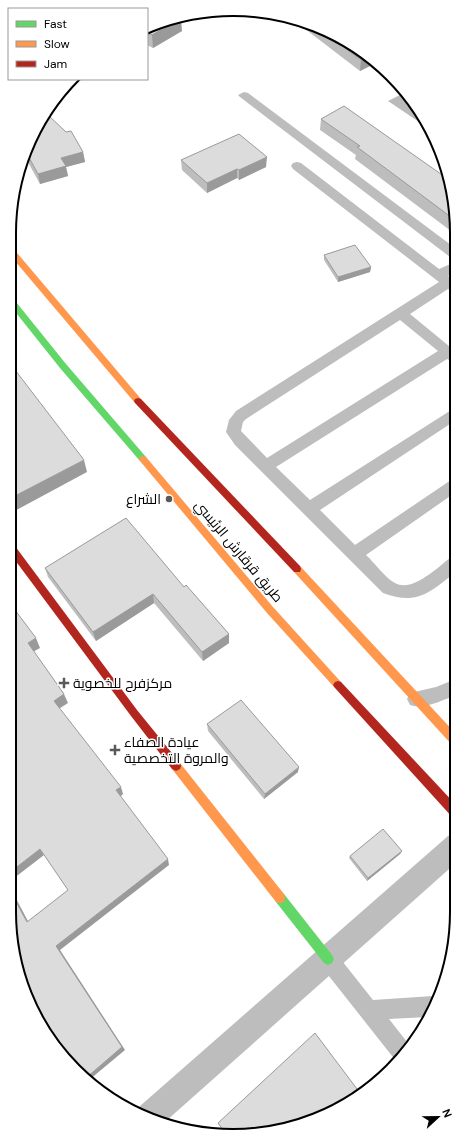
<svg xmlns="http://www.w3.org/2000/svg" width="466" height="1145" viewBox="0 0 466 1145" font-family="'DM Sans',Cairo,sans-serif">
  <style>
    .water { fill: #bababa }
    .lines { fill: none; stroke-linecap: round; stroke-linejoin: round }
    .lane { fill: #bdbdbd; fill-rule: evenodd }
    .street { fill: #bdbdbd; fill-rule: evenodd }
    .fast { fill: #63d668; fill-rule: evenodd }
    .slow { fill: #ff974d; fill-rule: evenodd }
    .jam { fill: #b3261e; fill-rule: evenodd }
    .wall { fill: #bdbdbd }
    .shaded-wall { fill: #9a9a9a }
    .building { fill: #dcdcdc; stroke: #9a9a9a }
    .poi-dot { fill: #595959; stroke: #fff; stroke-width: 1.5 }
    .labels { text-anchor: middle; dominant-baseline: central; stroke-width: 3; stroke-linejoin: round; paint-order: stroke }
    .poi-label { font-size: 14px; fill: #000; stroke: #fff; text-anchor: start }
    .street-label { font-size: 14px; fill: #000; stroke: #fff }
    .rim { fill: none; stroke: #000; stroke-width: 2 }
  </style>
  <rect width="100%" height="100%" fill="#fff"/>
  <polygon class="water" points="406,92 431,130 388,101"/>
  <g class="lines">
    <g class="lane">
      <polygon points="244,92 248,93 455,248 455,258 450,257 240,97 238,95"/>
      <path d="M297,162L301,163L439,269L455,262V271L448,276L455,281V293L448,289L410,314L455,351V363L447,359L276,467L310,500L456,407V420L320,510L355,545L451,480L456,478V492L366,555C375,563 384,577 395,583C412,593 438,567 450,558L456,556V572C430,592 417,606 383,593L235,445L226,432L229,420L236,411L439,282L293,169L291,166L293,163ZM400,320L438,351L267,458L241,431L243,422L246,419Z"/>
      <path d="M456,679V695C443,700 424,710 410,705L407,699L410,693L436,687Z"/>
      <polygon points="328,949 335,952 373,1000 433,996 438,998 428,1017 389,1019 411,1047 396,1061 321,966 318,959 321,952"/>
    </g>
    <polygon class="street" points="457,832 457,862 166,1121 137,1111 140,1106 448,836"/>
    <g class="fast">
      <polygon points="9,296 12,297 66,364 146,457 147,459 146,461 140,461 60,368 9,304"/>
      <polygon points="280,893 284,894 332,955 334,959 332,963 328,965 324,963 276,902 275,898 276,894"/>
    </g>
    <g class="slow">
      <polygon points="9,247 12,247 141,399 142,401 141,403 135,403 9,254"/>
      <polygon points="143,456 146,457 273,607 341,682 343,685 341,688 338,689 335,688 267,613 140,461 139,459 140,457"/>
      <polygon points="297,565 300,566 457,735 457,748 453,746 294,572 293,569 294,566"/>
      <polygon points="176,761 180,763 284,894 285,898 284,902 280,903 276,902 172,769 171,766 172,763"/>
    </g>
    <g class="jam">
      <polygon points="138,398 141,399 300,566 301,569 300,572 294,572 135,403 134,401 135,399"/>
      <polygon points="9,541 12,542 137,710 180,763 181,766 180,769 176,771 172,769 131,716 9,552"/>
      <polygon points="338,681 341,682 457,806 457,819 453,818 335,688 333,685 335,682"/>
    </g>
  </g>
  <g class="wall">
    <polygon points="296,20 305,21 357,47 376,63 360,71 296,22"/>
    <polygon points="147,29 182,31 153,48 147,45"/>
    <polygon points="48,115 83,152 85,162 66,167 68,176 40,184 24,155"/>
    <polygon points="321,119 455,204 455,234 355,159 356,155 320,130"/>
    <polygon points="181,160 266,167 239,180 237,178 207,193 182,170"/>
    <polygon points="324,255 371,267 370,272 338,282 324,260"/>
    <polygon points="45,568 184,587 229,634 229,643 203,661 154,603 96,641 48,577"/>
    <polygon points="207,724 298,772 264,799 208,731"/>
    <polygon points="402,851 400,854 367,881 349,858 350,856"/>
  </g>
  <g class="shaded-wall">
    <polygon points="181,19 182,31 153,48 152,35 177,20"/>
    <polygon points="368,56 376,63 360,71 361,60"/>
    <polygon points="83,152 85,162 66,167 68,176 40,184 38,174 61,158"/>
    <polygon points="267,157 266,167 239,180 239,170"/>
    <polygon points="237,169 237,178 207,193 207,183"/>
    <polygon points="371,267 370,272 338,282 338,277"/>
    <polygon points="11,349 15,363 9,366 9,350"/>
    <polygon points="84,460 87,472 9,514 9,499"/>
    <polygon points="153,594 154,603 96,641 93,632"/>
    <polygon points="229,634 229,643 203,661 202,652"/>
    <polygon points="36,638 40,648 31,653 28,643"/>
    <polygon points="64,694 68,703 57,710 54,701"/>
    <polygon points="299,767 298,772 264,799 265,794"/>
    <polygon points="121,787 123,794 119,798 116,790"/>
    <polygon points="40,849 44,855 9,882 9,873"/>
    <polygon points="402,851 400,854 367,881 368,878"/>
    <polygon points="168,859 169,865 60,950 125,1050 89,1080 86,1078 56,946"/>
    <polygon points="9,885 31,927 27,922 9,889"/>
  </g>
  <g class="building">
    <polygon points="177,20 152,35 147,32 147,29"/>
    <polygon points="319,28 357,47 368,56 361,60"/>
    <polygon points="344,106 448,179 455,204 455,220 357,147 360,146 321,119"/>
    <polygon points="48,115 66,132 71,131 83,152 61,158 66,166 38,174 26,152"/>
    <polygon points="239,134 267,157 239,170 237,169 207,183 181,160"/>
    <polygon points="355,245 371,267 338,277 324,255"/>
    <polygon points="9,362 84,460 9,499"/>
    <polygon points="126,518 184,587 186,585 229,634 202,652 153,594 93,632 45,568"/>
    <polygon points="9,602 36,638 28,643 64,694 54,701 121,787 116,790 168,859 56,946 122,1047 86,1078 64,1060 21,984 9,912 9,889 27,922 68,890 40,849 9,873"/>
    <polygon points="241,700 299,767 265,794 207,724"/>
    <polygon points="383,829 402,851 368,878 350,856"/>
    <polygon points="315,1033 360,1093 345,1106 276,1132 225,1133 218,1123"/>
  </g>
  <g class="poi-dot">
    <circle cx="169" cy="499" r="4"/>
    <path d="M62 677h4v4h4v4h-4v4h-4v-4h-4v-4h4z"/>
    <path d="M113 744h4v4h4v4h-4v4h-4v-4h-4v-4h4z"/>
  </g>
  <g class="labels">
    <g class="poi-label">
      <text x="161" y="499" text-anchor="end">الشراع</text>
      <text x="73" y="683">مركزفرح للخصوية</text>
      <text x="124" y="742">عيادة الصفاء<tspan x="124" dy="16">والمروة التخصصية</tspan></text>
    </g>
    <g class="street-label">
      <text transform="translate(239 551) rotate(50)">طريق قرقارش الرئيسي</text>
    </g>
  </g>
  <path d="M0 0H466V1145H0ZM233 16H233A217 217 0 0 1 450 233V912A217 217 0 0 1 233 1129H233A217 217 0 0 1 16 912V233A217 217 0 0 1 233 16Z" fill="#fff" fill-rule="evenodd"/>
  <path class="rim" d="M233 16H233A217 217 0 0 1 450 233V912A217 217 0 0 1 233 1129H233A217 217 0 0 1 16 912V233A217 217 0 0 1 233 16Z"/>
  <rect x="8" y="8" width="140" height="72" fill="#ffffff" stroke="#999999"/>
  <rect x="16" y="21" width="20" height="6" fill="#63d668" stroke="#999999"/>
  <text x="44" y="28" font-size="12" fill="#000000">Fast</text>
  <rect x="16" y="41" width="20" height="6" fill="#ff974d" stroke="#999999"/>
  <text x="44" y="48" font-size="12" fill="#000000">Slow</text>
  <rect x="16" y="61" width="20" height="6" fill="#b3261e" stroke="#999999"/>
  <text x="44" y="68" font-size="12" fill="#000000">Jam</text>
  <g transform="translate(438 1117) rotate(68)" stroke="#ffffff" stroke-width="3" paint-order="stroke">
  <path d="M0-3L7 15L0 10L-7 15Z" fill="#000000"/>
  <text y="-6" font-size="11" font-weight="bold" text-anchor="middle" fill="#000000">N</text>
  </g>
</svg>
